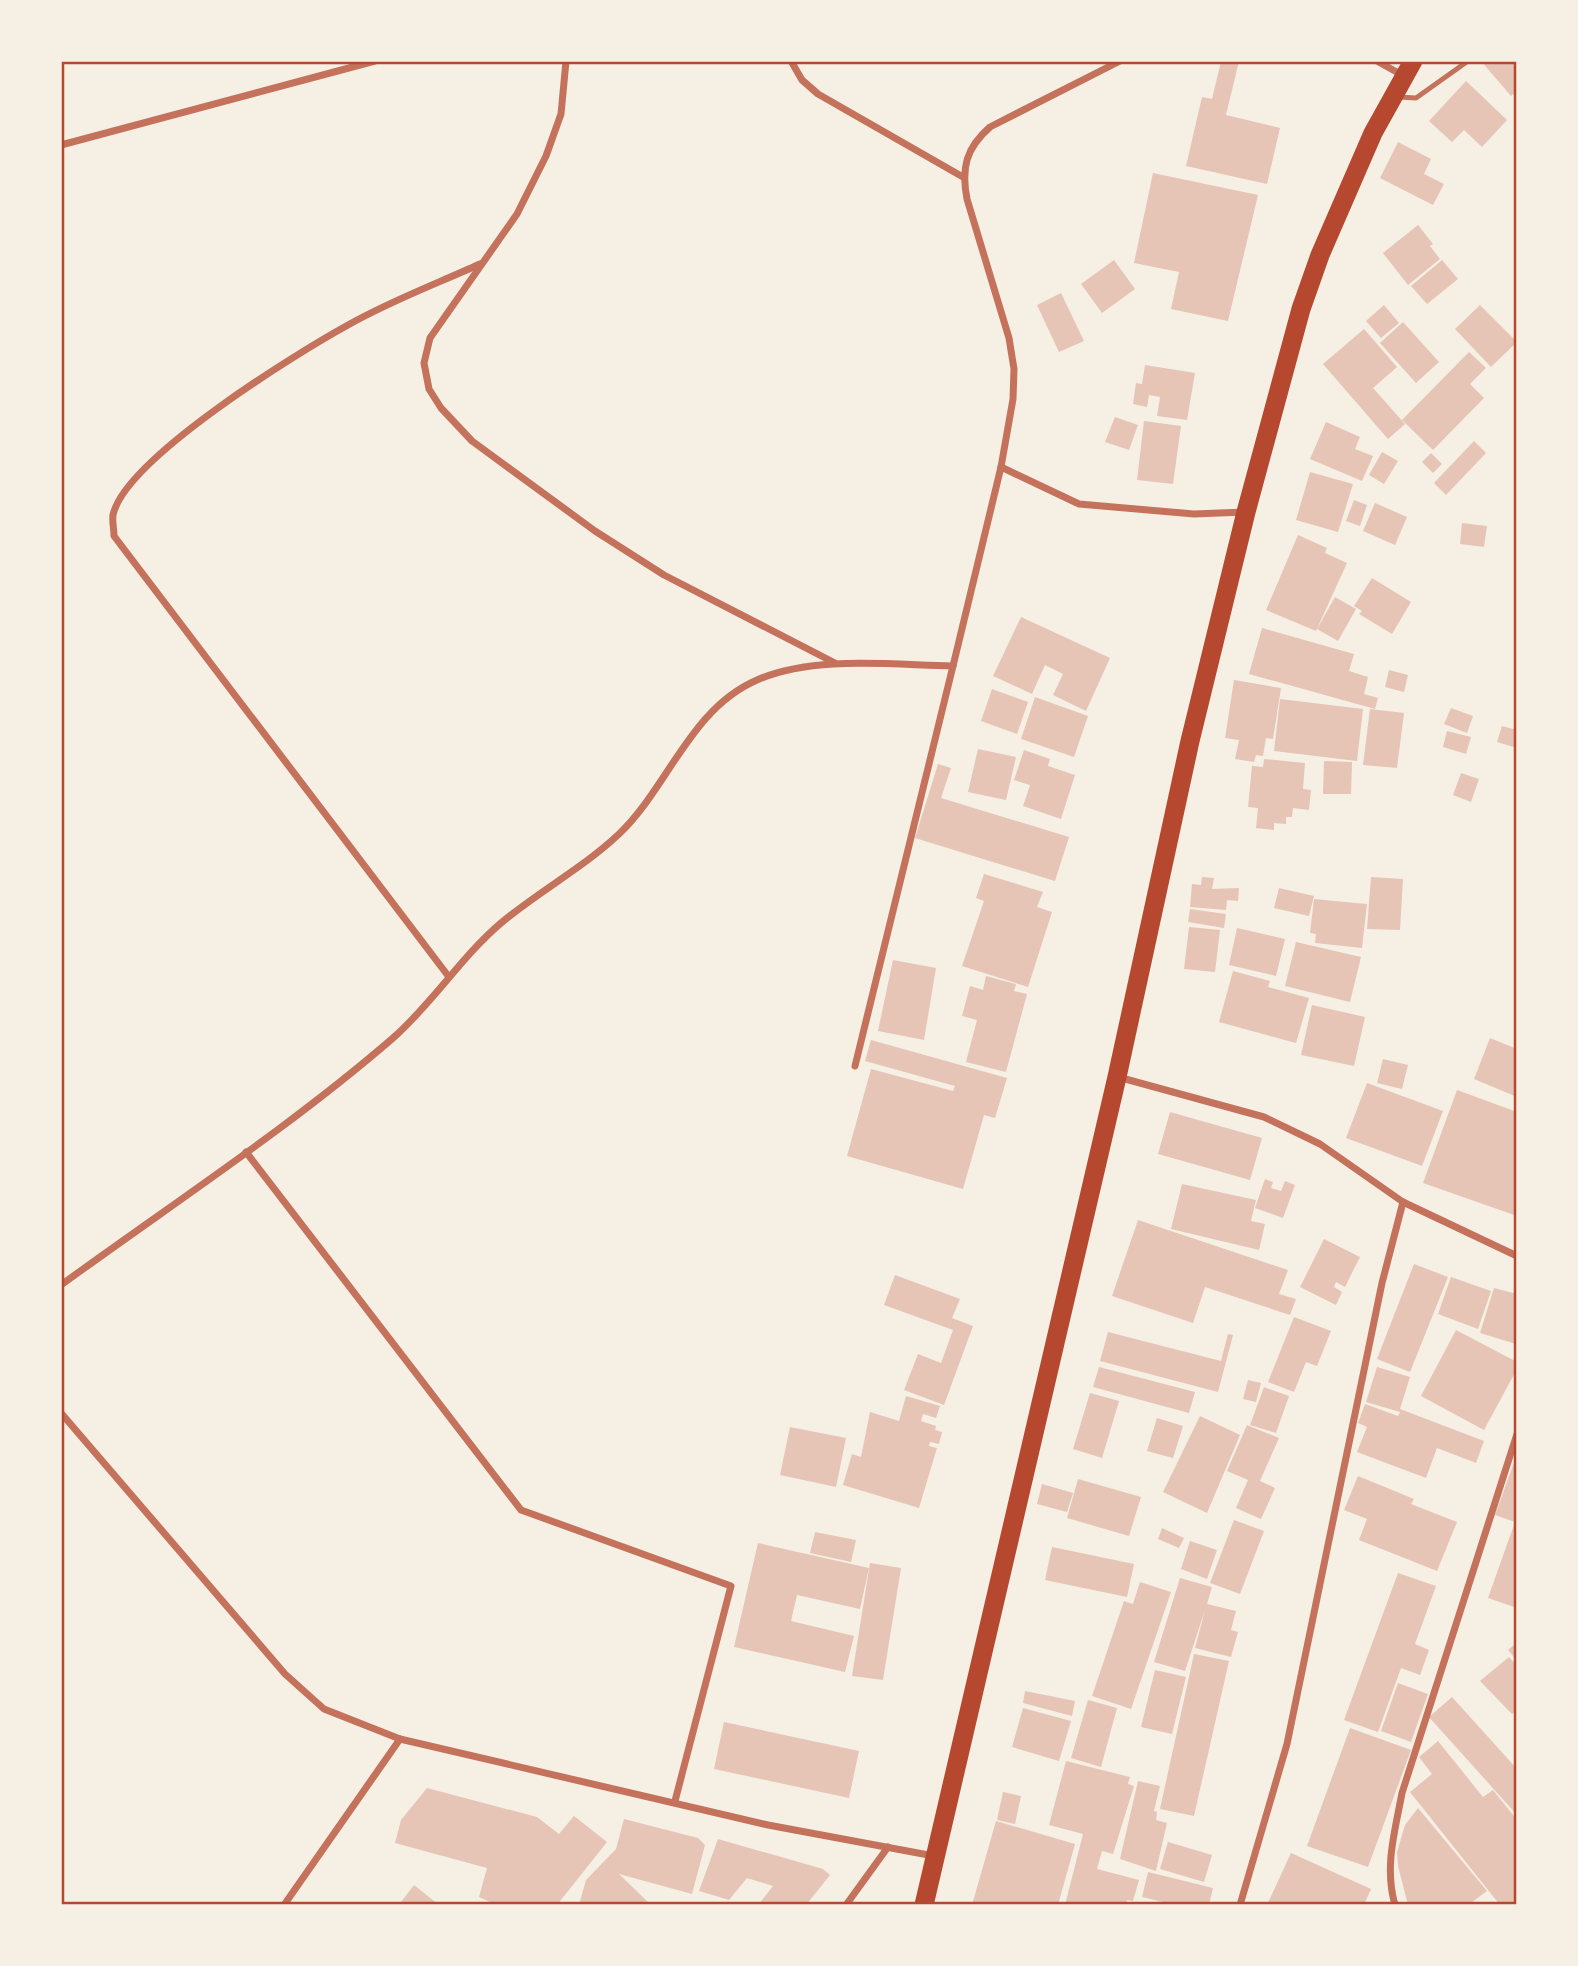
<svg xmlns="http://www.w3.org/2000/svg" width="1578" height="1966" viewBox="0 0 1578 1966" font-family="'DM Sans',sans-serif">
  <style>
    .building { fill: #e6c5b7 }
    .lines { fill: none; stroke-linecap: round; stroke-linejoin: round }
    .service { stroke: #c5725c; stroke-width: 5 }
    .minor { stroke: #c5725c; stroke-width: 7 }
    .trunk { stroke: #b5482f; stroke-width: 19 }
    .neatline { fill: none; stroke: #b5482f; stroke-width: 2.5 }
  </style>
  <rect width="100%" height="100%" fill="#f6efe4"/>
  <g class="building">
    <polygon points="1221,61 1239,61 1226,115 1280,128 1267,184 1186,166 1202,97 1212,99"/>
    <polygon points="1481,61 1517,61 1517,91 1511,96"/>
    <polygon points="1466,81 1507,120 1482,147 1464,130 1452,142 1429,121"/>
    <polygon points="1398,142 1431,159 1424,174 1444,184 1433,205 1380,178"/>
    <polygon points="1153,173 1258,195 1228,321 1171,309 1179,272 1134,263"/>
    <polygon points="1418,225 1433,244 1430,246 1440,259 1408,285 1383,253"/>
    <polygon points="1114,260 1135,289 1102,313 1081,284"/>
    <polygon points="1442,260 1458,279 1427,304 1411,286"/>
    <polygon points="1061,293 1084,341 1059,352 1037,305"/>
    <polygon points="1384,305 1399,323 1381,338 1366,321"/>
    <polygon points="1480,305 1517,342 1491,367 1455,329"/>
    <polygon points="1403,322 1439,362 1416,383 1380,343"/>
    <polygon points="1364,329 1397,367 1373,388 1405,424 1388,439 1323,364"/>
    <polygon points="1469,352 1486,368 1470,384 1484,398 1433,450 1402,420"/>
    <polygon points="1145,365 1195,373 1187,420 1157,416 1160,397 1149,395 1147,407 1133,404 1136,383 1142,384"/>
    <polygon points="1115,417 1138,425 1129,450 1105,442"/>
    <polygon points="1144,421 1181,426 1173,484 1137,480"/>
    <polygon points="1326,422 1360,437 1355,449 1373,456 1362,481 1310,459"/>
    <polygon points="1474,441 1486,453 1446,495 1434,483"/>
    <polygon points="1382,452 1398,461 1384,484 1369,475"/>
    <polygon points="1431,453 1442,464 1433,473 1422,462"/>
    <polygon points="1310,472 1353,484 1338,532 1296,520"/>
    <polygon points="1354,500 1367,505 1360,526 1346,521"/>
    <polygon points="1375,503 1407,517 1395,545 1363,531"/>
    <polygon points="1462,523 1487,526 1484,547 1460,544"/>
    <polygon points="1298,535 1327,548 1325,553 1347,563 1316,631 1266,610"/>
    <polygon points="1372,578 1411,602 1392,634 1359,614 1362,611 1354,606"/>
    <polygon points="1335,597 1356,609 1338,641 1317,629"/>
    <polygon points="1021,617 1110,658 1086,711 1053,695 1063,674 1045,665 1032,694 993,676"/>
    <polygon points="1262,628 1354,654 1349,671 1368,677 1364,694 1378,698 1375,709 1249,674"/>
    <polygon points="1389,670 1408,675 1404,692 1385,687"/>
    <polygon points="1234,680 1281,688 1273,739 1266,738 1263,756 1256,755 1254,762 1235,759 1239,740 1225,738"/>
    <polygon points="992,689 1028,702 1017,734 981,721"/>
    <polygon points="1035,697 1088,716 1074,757 1021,739"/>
    <polygon points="1280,699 1363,709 1357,761 1274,751"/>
    <polygon points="1451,708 1473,716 1467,733 1444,724"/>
    <polygon points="1370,709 1404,713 1397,768 1363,765"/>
    <polygon points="1502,726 1517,730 1517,748 1497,742"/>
    <polygon points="1447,731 1471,737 1466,754 1443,747"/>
    <polygon points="978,749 1016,757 1006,800 968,792"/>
    <polygon points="1024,750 1050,759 1048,766 1075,775 1061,819 1023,806 1030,785 1014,780"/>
    <polygon points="1264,759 1305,763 1303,789 1311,790 1309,810 1293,808 1292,817 1286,817 1286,824 1274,823 1274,830 1256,828 1258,808 1248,807 1252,766 1263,767"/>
    <polygon points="1324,761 1352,762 1351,794 1323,794"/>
    <polygon points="938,764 951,768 941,798 1069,837 1055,881 915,838"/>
    <polygon points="1461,773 1479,779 1471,802 1453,795"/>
    <polygon points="984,874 1043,892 1037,907 1052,912 1028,987 962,966 984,901 976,898"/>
    <polygon points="1202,877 1214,878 1212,889 1239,888 1238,901 1227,900 1226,910 1190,907 1192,884 1201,885"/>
    <polygon points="1371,877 1403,879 1400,930 1367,929"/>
    <polygon points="1279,888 1314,896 1309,916 1274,908"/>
    <polygon points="1314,899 1367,904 1362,948 1315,943 1316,934 1310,933"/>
    <polygon points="1190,909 1226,914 1224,928 1188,922"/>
    <polygon points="1189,927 1220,930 1215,972 1184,969"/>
    <polygon points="1237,928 1285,939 1276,976 1229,965"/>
    <polygon points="1296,942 1361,957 1350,1002 1285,986"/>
    <polygon points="893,960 936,968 924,1040 878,1031"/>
    <polygon points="1233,971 1270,981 1268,987 1309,998 1296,1043 1219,1022"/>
    <polygon points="986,976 1016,984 1014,991 1027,994 1006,1072 966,1062 977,1020 962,1016 970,986 983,990"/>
    <polygon points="1312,1005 1365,1017 1354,1066 1301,1055"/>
    <polygon points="1490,1038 1517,1049 1517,1097 1474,1079"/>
    <polygon points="871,1040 1007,1078 995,1118 984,1115 963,1189 847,1156 871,1069 953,1091 955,1086 865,1061"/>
    <polygon points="1383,1059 1408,1065 1402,1089 1377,1083"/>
    <polygon points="1367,1083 1443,1111 1422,1166 1346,1138"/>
    <polygon points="1457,1090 1517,1112 1517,1216 1423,1183"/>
    <polygon points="1170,1112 1262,1138 1250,1180 1158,1154"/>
    <polygon points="1265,1179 1273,1182 1271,1188 1281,1191 1285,1181 1295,1185 1283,1218 1255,1208"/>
    <polygon points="1182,1184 1256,1200 1251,1221 1265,1224 1259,1250 1171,1229"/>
    <polygon points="1138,1220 1288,1270 1279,1294 1296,1299 1290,1315 1205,1287 1193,1323 1112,1296"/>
    <polygon points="1324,1239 1360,1257 1345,1287 1336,1282 1334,1287 1342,1292 1336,1305 1300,1287"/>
    <polygon points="1414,1264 1448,1277 1410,1372 1377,1359"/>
    <polygon points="895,1275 960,1299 952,1318 973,1326 944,1405 904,1390 918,1354 941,1363 953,1330 884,1305"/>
    <polygon points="1451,1277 1491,1291 1478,1329 1438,1314"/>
    <polygon points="1494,1288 1517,1294 1516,1344 1480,1333"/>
    <polygon points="1294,1317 1331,1331 1317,1366 1306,1362 1294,1392 1268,1382"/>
    <polygon points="1456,1330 1517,1362 1517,1369 1484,1430 1421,1396"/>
    <polygon points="1108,1332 1221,1361 1228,1334 1233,1335 1218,1392 1100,1361"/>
    <polygon points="1099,1367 1195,1392 1189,1413 1093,1387"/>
    <polygon points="1377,1367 1410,1377 1400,1409 1484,1441 1476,1463 1437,1448 1426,1478 1357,1452 1367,1427 1358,1423 1365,1404 1398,1416 1400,1412 1366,1402"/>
    <polygon points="1248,1380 1261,1383 1256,1402 1243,1399"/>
    <polygon points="1264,1387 1289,1396 1276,1433 1250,1425"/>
    <polygon points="1090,1393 1119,1401 1102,1458 1073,1449"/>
    <polygon points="906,1396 940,1406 936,1418 923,1414 921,1421 936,1426 935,1430 942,1432 939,1444 930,1442 929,1446 937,1448 919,1508 843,1485 852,1454 861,1457 870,1412 899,1421"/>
    <polygon points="1200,1416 1240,1435 1207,1513 1163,1492"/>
    <polygon points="1157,1418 1183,1426 1173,1458 1147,1451"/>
    <polygon points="1247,1425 1279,1438 1260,1481 1275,1488 1261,1519 1236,1508 1248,1480 1227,1471"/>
    <polygon points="790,1427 846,1438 836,1487 780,1475"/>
    <polygon points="1516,1457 1517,1457 1517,1608 1488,1598 1515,1522 1495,1515"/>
    <polygon points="1358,1476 1414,1499 1411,1504 1457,1522 1437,1571 1359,1540 1367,1519 1344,1510"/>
    <polygon points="1078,1479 1141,1497 1129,1536 1067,1518"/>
    <polygon points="1042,1484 1073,1493 1067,1512 1037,1504"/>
    <polygon points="1234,1520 1264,1531 1240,1594 1210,1583"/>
    <polygon points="1162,1528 1184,1538 1179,1548 1158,1539"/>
    <polygon points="815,1532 856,1540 851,1562 810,1553"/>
    <polygon points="1190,1541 1217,1550 1207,1579 1181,1569"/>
    <polygon points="758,1543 869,1568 860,1609 797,1595 791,1621 854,1636 845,1672 734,1647"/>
    <polygon points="1052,1547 1134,1564 1127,1597 1045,1580"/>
    <polygon points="870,1563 901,1568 883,1680 852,1676"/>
    <polygon points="1398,1573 1436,1586 1415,1644 1429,1650 1420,1675 1401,1668 1378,1732 1344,1720"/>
    <polygon points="1180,1578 1212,1587 1207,1604 1236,1611 1231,1630 1238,1632 1231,1657 1195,1648 1205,1610 1185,1671 1154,1662"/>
    <polygon points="1140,1582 1171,1592 1131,1709 1092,1696 1124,1601 1133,1604"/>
    <polygon points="1517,1642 1517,1661 1508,1650"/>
    <polygon points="1194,1654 1229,1661 1194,1816 1160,1809"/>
    <polygon points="1509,1657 1517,1666 1517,1710 1512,1714 1480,1681"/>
    <polygon points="1155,1670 1186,1677 1172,1734 1141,1727"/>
    <polygon points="1398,1683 1428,1694 1411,1742 1381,1731"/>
    <polygon points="1025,1691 1075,1701 1072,1716 1023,1703"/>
    <polygon points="1452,1697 1517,1769 1517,1815 1429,1717"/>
    <polygon points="1088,1700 1117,1708 1101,1767 1071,1758"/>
    <polygon points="1023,1708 1071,1721 1059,1761 1012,1747"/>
    <polygon points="724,1722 859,1751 849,1798 714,1769"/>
    <polygon points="1350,1728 1411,1750 1368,1867 1307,1846"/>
    <polygon points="1438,1741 1483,1797 1493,1790 1517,1820 1517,1901 1512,1905 1500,1905 1410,1792 1432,1774 1419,1757"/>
    <polygon points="1066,1761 1130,1777 1128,1784 1134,1786 1113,1854 1102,1851 1097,1869 1139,1880 1133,1901 1127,1900 1126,1905 1065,1905 1083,1834 1049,1825"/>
    <polygon points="1138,1781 1160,1786 1154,1811 1157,1812 1156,1820 1167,1823 1156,1871 1120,1859"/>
    <polygon points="427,1788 537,1817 559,1834 574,1816 607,1842 557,1905 496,1905 479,1897 487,1868 395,1843 401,1820"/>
    <polygon points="1003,1792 1021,1796 1015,1824 997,1820"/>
    <polygon points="1418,1808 1487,1891 1468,1905 1408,1905 1398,1866 1397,1852 1405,1825"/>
    <polygon points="624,1819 698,1838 705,1845 692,1894 619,1874 651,1905 579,1905 586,1880 616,1849"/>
    <polygon points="996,1821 1075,1844 1058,1905 972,1905"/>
    <polygon points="718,1839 823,1869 830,1875 806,1905 758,1905 773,1886 747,1878 729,1900 699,1891"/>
    <polygon points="1168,1842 1212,1855 1204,1882 1160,1869"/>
    <polygon points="1291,1853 1371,1889 1364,1905 1267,1905"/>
    <polygon points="1148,1872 1213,1888 1209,1905 1167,1903 1142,1897"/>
    <polygon points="414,1885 439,1905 401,1902"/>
  </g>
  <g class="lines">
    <polyline class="service" points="1399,97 1416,98 1468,61"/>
    <g class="minor">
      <polyline points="566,61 561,114 546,156 517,214 430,338 424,363 429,389 441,408 472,441 595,531 664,575 835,663"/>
      <polyline points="791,61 802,80 818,94 963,177"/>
      <polyline points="1377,61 1402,75"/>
      <polyline points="61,145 375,61"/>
      <polyline points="1001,467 1079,504 1194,514 1245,512"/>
      <path d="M449,977L114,536C114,529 112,521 113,515C125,459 297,353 348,325C390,301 436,284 480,264"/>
      <polyline points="855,1066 953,666"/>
      <polyline points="1118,1077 1264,1117 1320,1144 1403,1202 1517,1256"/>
      <polyline points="246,1152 521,1510 731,1586 675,1801"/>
      <path d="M61,1285C172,1204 289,1128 393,1038C433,1003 461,957 501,923C539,891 583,868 619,834C669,786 690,709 757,680C813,655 893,665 953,666L1001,467L1013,399L1014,369L1009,338L967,199C961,168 966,148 990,127L1120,61"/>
      <polyline points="61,1413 285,1674 324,1709 400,1739 768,1825 934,1856"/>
      <polyline points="284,1905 400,1739"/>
      <polyline points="846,1905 888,1847"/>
      <polyline points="1240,1905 1287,1744 1382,1283 1403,1202"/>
      <path d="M1395,1905C1384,1867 1395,1831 1402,1793L1517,1434"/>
    </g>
    <polyline class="trunk" points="924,1905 1117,1077 1190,741 1246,512 1301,309 1320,255 1373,133 1413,61"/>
  </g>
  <rect width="1578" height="1966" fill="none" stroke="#f6efe4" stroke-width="126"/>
  <rect x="63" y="63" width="1452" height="1840" class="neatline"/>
</svg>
